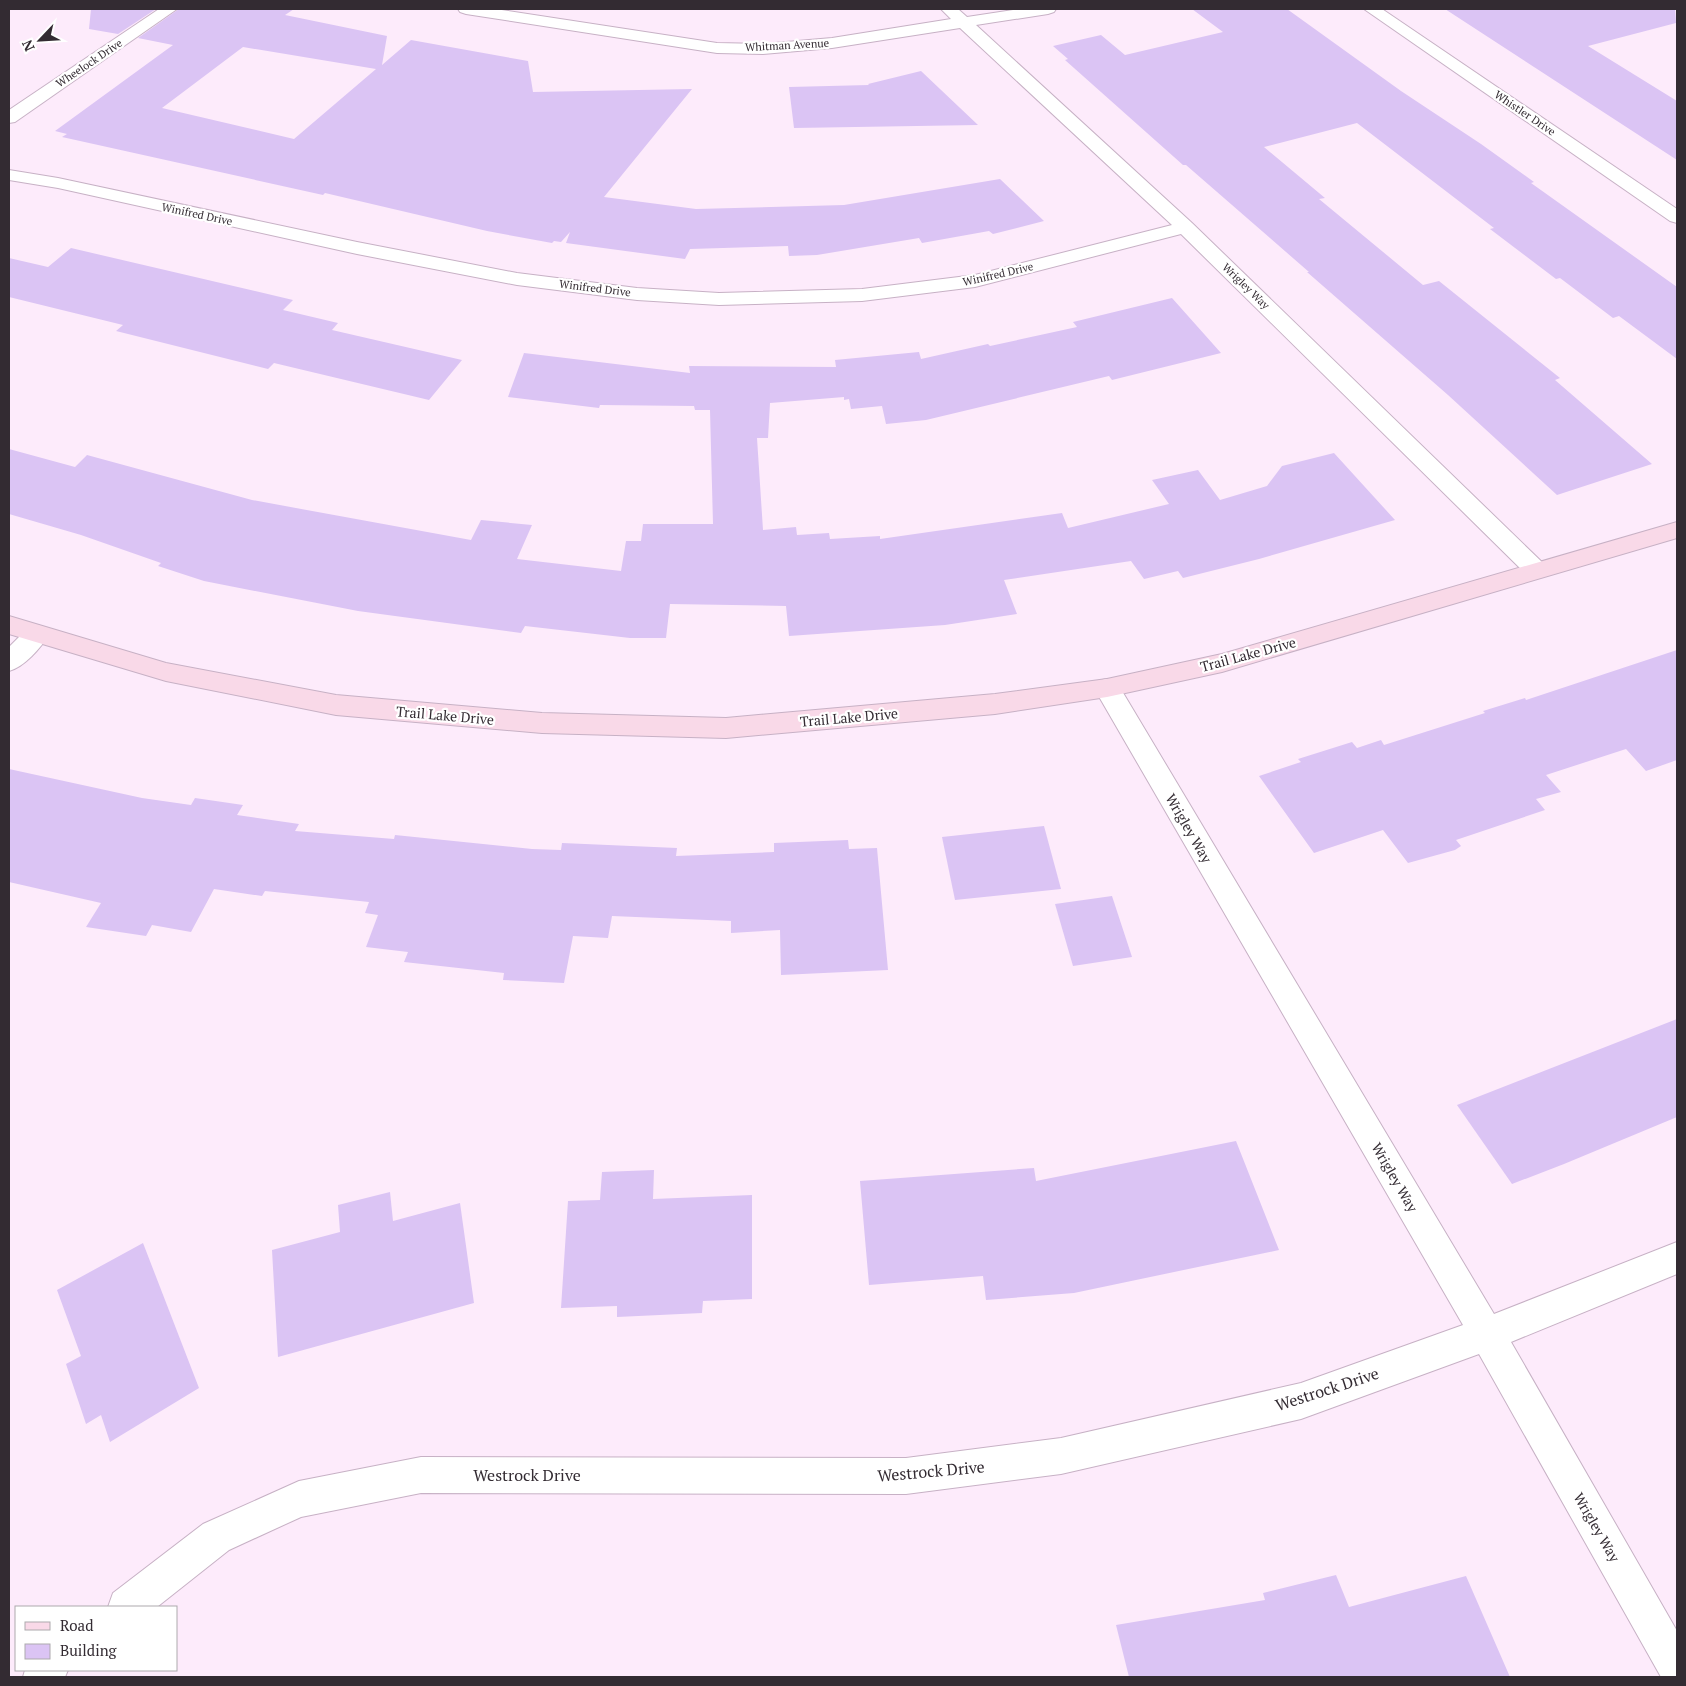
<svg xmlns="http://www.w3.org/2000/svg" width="1686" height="1686" viewBox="0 0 1686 1686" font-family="'PT Serif',serif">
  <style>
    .building { fill: #dbc4f4; fill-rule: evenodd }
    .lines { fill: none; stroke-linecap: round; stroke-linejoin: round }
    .street-casing { stroke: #c7b1c5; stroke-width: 2 }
    .secondary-casing { stroke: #c7b1c5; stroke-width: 2 }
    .street { fill: #fff; fill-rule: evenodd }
    .secondary { fill: #f9d9e8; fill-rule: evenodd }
    .labels { text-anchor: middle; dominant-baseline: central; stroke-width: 4.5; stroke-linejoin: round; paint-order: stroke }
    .far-street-label { font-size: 11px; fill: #332b32; stroke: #fff }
    .street-label { font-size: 14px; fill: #332b32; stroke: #fff }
    .near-street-label { font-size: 16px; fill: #332b32; stroke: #fff }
  </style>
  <rect width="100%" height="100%" fill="#fdebfb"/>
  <g class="building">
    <polygon points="91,9 156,9 118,34 89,29"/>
    <path d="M179,9H294L285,15L387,36L382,65L411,40L528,61L533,92L692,89L604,197L696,209L844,205L1000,179L1044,221L993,234L989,231L922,243L919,238L817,255L789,256L788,246L690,249L685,259L566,243L570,232L561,242L554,241L552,243L487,231L325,193L323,195L62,137L67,134L55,131L173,45L138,38ZM243,47L376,69L294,139L162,108Z"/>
    <polygon points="1192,9 1287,9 1401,91 1481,144 1534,182 1531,183 1677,287 1677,359 1619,316 1613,318 1560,278 1556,279 1490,229 1494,228 1357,123 1264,147 1325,198 1319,199 1423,285 1439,281 1560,378 1555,380 1652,464 1557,495 1448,395 1307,272 1309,272 1186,165 1183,165 1065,60 1068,59 1053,46 1101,35 1125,55 1223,32"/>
    <polygon points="1445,9 1675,9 1676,23 1588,46 1677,101 1677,160"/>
    <polygon points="921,71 978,125 794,128 789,87 869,85 868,84"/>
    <polygon points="71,248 293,300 283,310 338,323 332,330 462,360 429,400 274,363 268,369 116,331 123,325 9,297 9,258 48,267"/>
    <polygon points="1172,298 1221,353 1112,380 1109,376 926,420 886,424 882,406 851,409 849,399 844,400 844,397 770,403 768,438 757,438 763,530 796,527 797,535 829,533 830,539 880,536 880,539 1062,513 1068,528 1169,504 1152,480 1198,470 1220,500 1267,486 1282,466 1334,453 1395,520 1259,559 1183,578 1178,571 1144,579 1131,561 1004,580 1017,614 945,625 789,636 786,606 670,604 666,638 630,638 525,626 521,633 358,611 204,581 158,566 161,563 81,535 9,514 9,449 75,467 87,455 252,500 471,540 481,520 532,525 517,559 621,571 626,541 641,541 643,524 713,524 710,410 695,410 694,406 600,405 599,408 508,397 524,353 690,373 689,366 836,367 835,360 919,352 921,359 988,344 990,346 1077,327 1073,322"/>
    <polygon points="1677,650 1677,760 1646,771 1626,749 1546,775 1561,792 1536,799 1545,810 1456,840 1461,846 1455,850 1408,863 1383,830 1314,853 1259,776 1301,762 1298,759 1352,742 1357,748 1381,740 1384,745 1485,713 1483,711 1525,698 1526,700"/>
    <polygon points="9,769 142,798 191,805 195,798 243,805 237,815 299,824 295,831 394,839 395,835 532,849 561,850 562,843 677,848 676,856 774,852 774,843 848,840 849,849 877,848 888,970 781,975 780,930 731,933 731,921 612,916 608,938 573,936 564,983 503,980 504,973 404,962 408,952 366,947 378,915 365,913 369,902 265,891 262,896 214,889 191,932 152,925 146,936 86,927 101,903 9,882"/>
    <polygon points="1044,826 1061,889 955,900 942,837"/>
    <polygon points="1112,896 1132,957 1073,966 1055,904"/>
    <polygon points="1677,1019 1677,1117 1564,1164 1512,1184 1457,1105"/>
    <polygon points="1236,1141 1279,1250 1074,1293 986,1300 983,1276 869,1285 860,1181 1034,1168 1036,1181"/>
    <polygon points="654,1170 653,1199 752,1195 752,1299 703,1301 702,1313 617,1317 617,1306 561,1308 568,1201 600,1200 602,1172"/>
    <polygon points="390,1192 393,1221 460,1203 474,1303 278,1357 272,1250 340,1232 338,1205"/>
    <polygon points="143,1243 199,1388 110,1442 101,1415 86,1424 66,1364 81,1356 57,1290"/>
    <polygon points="1336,1575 1349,1607 1466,1576 1510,1677 1129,1677 1116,1625 1265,1600 1263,1593"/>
  </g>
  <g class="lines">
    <g class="street-casing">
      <g id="street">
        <polygon points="159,9 177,9 15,122 9,123 9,110"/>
        <polygon points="458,9 495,9 717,43 763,44 832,38 951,19 941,9 958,9 967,17 1019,9 1056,9 1054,12 1048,14 976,25 1192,223 1544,564 1548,570 1544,576 1536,578 1528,576 1181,234 975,287 862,301 719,305 637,300 517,285 357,254 58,188 9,180 9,170 58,178 357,242 517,273 637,288 719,293 862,289 975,275 1172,225 960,28 832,48 763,54 717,53 466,14 460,12"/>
        <polygon points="1364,9 1382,9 1677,209 1677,223 1670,221"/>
        <path d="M37,625L46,628L49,634C41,648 24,667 9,671V647L28,628Z"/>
        <polygon points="1107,679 1116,681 1494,1314 1677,1242 1677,1274 1511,1342 1677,1631 1677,1677 1661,1677 1479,1354 1301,1419 1061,1474 906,1494 421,1493 301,1517 229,1550 157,1607 108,1607 113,1593 203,1524 299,1481 421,1457 906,1458 1061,1438 1301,1383 1463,1325 1094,688 1098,681"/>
        <polygon points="25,1670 68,1670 65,1677 23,1677"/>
      </g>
    </g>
    <g class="secondary-casing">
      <polygon id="secondary" points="1677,522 1677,538 1222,672 1107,697 995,714 726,738 542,733 336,715 166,681 9,634 9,616 166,663 336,695 542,713 726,718 995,694 1107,679 1222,654"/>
    </g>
    <use href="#street" class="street"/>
    <use href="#secondary" class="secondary"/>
  </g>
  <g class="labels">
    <g class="far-street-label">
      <text transform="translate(787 45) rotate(-3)">Whitman Avenue</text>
      <text transform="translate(89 63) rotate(-34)">Wheelock Drive</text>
      <text transform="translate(1525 113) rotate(34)">Whistler Drive</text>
      <text transform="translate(197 214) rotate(12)">Winifred Drive</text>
      <text transform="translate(998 274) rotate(-13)">Winifred Drive</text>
      <text transform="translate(1246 286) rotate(44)">Wrigley Way</text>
      <text transform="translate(595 288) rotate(7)">Winifred Drive</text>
    </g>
    <g class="street-label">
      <text transform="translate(1248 654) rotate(-15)">Trail Lake Drive</text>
      <text transform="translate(445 715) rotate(5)">Trail Lake Drive</text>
      <text transform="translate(849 717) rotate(-5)">Trail Lake Drive</text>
      <text transform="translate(1189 828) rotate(60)">Wrigley Way</text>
      <text transform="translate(1395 1177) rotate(60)">Wrigley Way</text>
      <text transform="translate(1597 1527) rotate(60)">Wrigley Way</text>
    </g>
    <g class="near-street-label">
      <text transform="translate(1327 1389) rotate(-18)">Westrock Drive</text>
      <text transform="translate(931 1471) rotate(-5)">Westrock Drive</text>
      <text x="527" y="1475">Westrock Drive</text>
    </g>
  </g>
  <rect width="1686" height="1686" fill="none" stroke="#332b32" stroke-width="20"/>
  <rect x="15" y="1606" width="162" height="65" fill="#ffffff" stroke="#adaaad"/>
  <rect x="25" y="1622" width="25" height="8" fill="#f9d9e8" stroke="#adaaad"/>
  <text x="60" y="1631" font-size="15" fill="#332b32">Road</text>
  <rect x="25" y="1644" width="25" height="15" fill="#dbc4f4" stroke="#adaaad"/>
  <text x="60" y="1656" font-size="15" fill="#332b32">Building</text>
  <g transform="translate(40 40) rotate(245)" stroke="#ffffff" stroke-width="4" paint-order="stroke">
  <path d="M0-4L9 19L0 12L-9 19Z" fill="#332b32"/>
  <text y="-8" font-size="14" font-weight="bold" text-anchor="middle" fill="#332b32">N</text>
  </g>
</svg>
